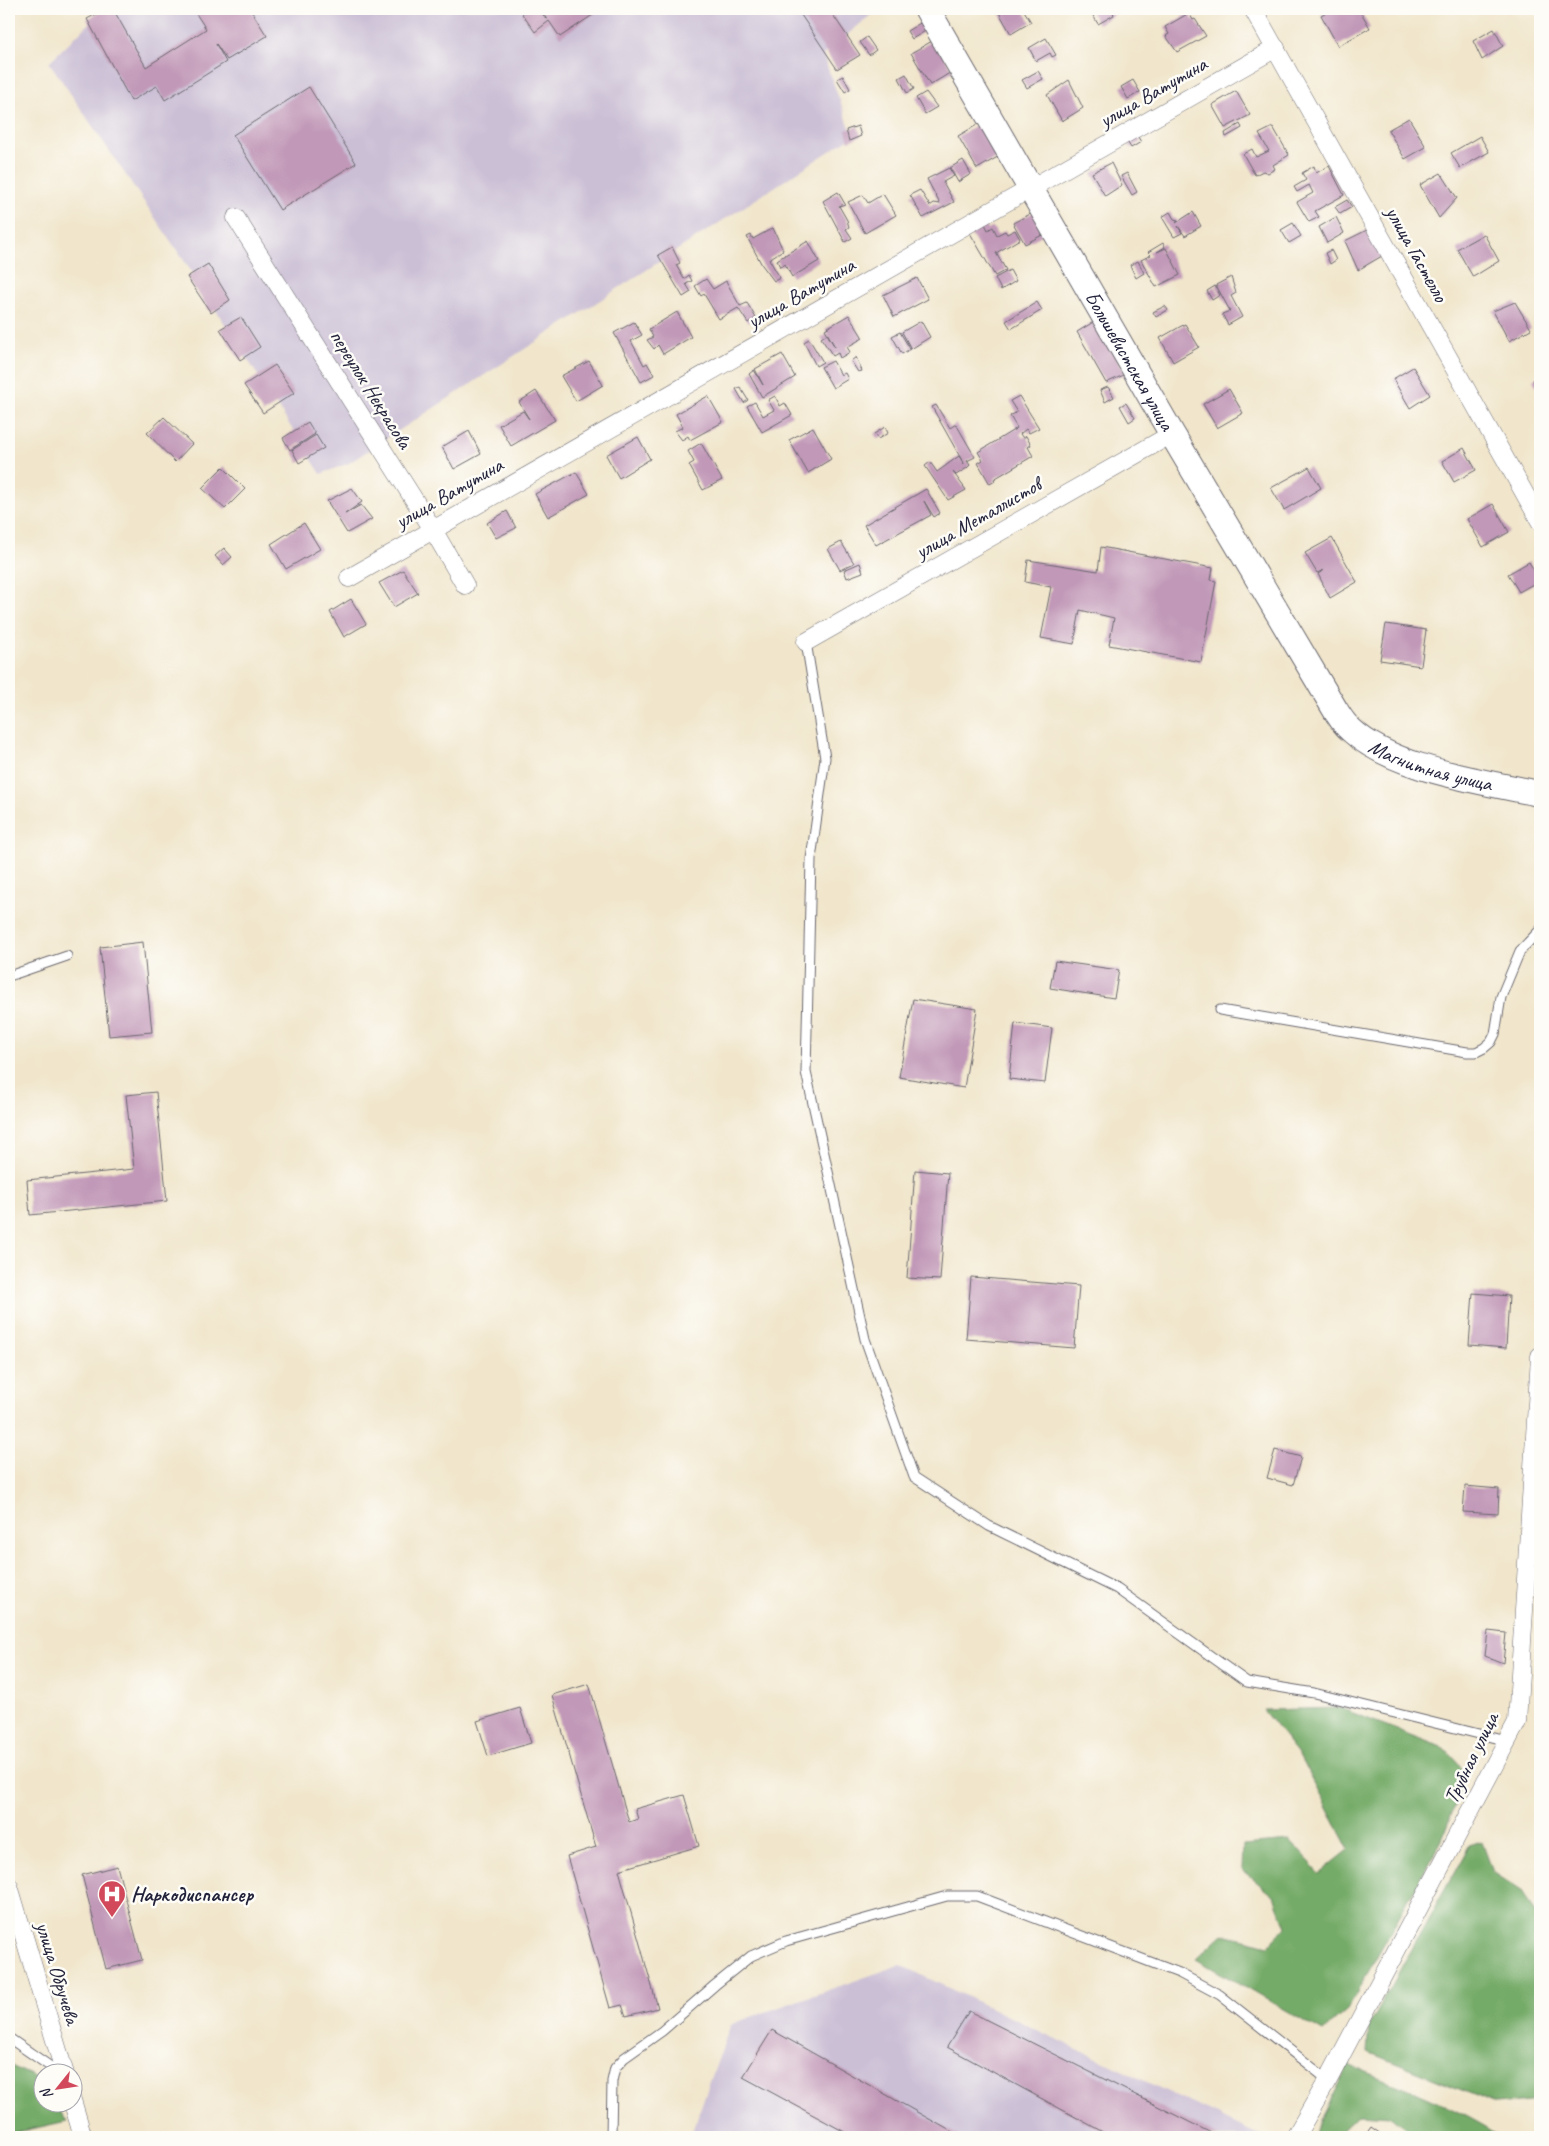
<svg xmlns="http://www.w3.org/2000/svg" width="1549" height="2146" viewBox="0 0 1549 2146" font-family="Caveat,sans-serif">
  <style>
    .industrial { fill: #cbbfd5 }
    .forest { fill: #75ab68; stroke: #4c6652 }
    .building { fill: #c198b8 }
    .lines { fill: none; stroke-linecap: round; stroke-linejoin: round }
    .lane-casing { stroke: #6a676e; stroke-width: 11 }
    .street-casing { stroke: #6a676e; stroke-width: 19 }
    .secondary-casing { stroke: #6a676e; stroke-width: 27 }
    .lane { stroke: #fff; stroke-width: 9 }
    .street { stroke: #fff; stroke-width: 18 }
    .secondary { stroke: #fff; stroke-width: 25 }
    .labels { text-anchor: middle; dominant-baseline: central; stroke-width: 5; stroke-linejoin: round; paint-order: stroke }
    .street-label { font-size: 21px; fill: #22223b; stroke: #fdfcf7 }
    .poi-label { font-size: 21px; font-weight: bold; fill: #22223b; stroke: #fdfcf7; text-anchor: start }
  </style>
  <rect width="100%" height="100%" fill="#fdfcf7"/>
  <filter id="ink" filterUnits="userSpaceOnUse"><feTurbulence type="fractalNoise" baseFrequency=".02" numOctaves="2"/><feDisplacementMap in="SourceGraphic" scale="10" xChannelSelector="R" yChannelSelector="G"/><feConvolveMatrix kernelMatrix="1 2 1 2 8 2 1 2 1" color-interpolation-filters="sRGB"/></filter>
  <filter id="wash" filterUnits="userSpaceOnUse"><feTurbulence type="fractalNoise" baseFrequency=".0096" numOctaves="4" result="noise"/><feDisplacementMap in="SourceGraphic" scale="20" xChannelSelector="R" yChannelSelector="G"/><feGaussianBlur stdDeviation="1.12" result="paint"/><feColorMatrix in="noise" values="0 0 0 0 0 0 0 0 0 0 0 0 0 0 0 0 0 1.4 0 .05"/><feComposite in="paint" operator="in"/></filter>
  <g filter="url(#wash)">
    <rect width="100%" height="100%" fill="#f1e6cc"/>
    <g class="industrial">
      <polygon points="104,9 878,9 823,55 853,136 349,463 321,474 189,268 49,62"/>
      <polygon points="900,1965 1263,2137 690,2137 731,2024"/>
    </g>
    <g class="forest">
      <polygon points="1340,1708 1444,1748 1467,1774 1442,1839 1346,2012 1323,2032 1196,1959 1223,1934 1270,1945 1286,1927 1274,1896 1242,1870 1243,1845 1290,1841 1320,1873 1349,1850 1299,1755 1263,1710"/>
      <polygon points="1482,1842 1493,1872 1523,1892 1540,1923 1540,2100 1496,2104 1368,2052 1370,2025 1469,1846"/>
      <polygon points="9,2065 35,2077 42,2087 42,2104 54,2104 67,2121 9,2134"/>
      <path d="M1348,2065C1401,2086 1455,2106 1502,2137H1418L1389,2116L1359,2114L1335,2137H1315L1320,2120Z"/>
    </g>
    <g id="blocks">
      <g class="building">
        <polygon points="106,9 113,9 146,67 206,29 193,9 250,9 267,36 227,60 216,44 226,62 165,100 157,86 131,101 87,19"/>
        <polygon points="528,9 539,9 547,20 540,9 594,9 597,12 560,37 549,21 535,32 522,14"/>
        <polygon points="797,9 829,9 860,55 837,69"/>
        <polygon points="997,9 1023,9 1031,22 1011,34"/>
        <polygon points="1096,9 1118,9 1113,12 1114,15 1098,24 1091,12"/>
        <polygon points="1332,9 1359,9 1370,28 1338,46 1321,15"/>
        <polygon points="1189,13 1193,20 1195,19 1206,36 1177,52 1166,36 1169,34 1165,27"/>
        <polygon points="927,19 932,27 912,39 907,31"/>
        <polygon points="1494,29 1503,46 1482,60 1473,41"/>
        <polygon points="867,37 876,50 869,55 860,42"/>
        <polygon points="1046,38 1056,55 1052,57 1050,53 1036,61 1029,48"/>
        <polygon points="934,40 953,71 930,85 911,53"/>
        <polygon points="1038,71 1043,79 1027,88 1022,80"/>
        <polygon points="906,74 914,89 907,93 899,78"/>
        <polygon points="843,76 850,89 845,92 837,79"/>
        <polygon points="1069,80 1083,108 1062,121 1047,95"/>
        <polygon points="1133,80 1140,92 1128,99 1121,87"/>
        <polygon points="309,87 356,163 280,210 233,135"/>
        <polygon points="1236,91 1250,115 1225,128 1212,105"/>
        <polygon points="926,92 937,107 925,114 916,98"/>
        <polygon points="1409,118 1426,147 1405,159 1388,130"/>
        <polygon points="982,122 1001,155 977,169 958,136"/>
        <polygon points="1240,124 1242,128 1226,137 1225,133"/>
        <polygon points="858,126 861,136 849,141 846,130"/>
        <polygon points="1273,127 1289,155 1273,165 1275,169 1268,173 1263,171 1255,175 1243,154 1252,149 1256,157 1269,151 1259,134"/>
        <polygon points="1135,132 1141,142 1131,148 1125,138"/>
        <polygon points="1480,136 1489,152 1460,168 1451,153"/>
        <polygon points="963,160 971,174 958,182 950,168"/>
        <polygon points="1111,163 1122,185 1105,196 1092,173"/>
        <polygon points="1314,166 1316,173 1329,166 1344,195 1315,211 1319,217 1309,222 1297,202 1313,193 1309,185 1297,192 1294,187 1306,180 1302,173"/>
        <polygon points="949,168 954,176 943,182 954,202 923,218 910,195 920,190 930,206 934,203 940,204 927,179"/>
        <polygon points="1127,173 1137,192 1132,195 1121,176"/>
        <polygon points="1441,173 1457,198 1439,218 1420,185"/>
        <polygon points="838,192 845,204 839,206 847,220 849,227 846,229 852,238 845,242 823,201"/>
        <polygon points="883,194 896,215 865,233 848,202 863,195 868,203"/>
        <polygon points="1347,200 1352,207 1340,214 1335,207"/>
        <polygon points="1034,212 1046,233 1025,244 1013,223"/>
        <polygon points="1170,212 1174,219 1178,220 1176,223 1193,212 1201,226 1185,236 1178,226 1182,233 1174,237 1162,217"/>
        <polygon points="1336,217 1344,233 1327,243 1319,227"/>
        <polygon points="1293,223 1301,236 1289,243 1281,230"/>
        <polygon points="985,224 988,230 993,227 997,235 1005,231 1007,234 1015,230 1020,239 996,253 1006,270 995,276 970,233"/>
        <polygon points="773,228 783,250 769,259 780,278 774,281 762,265 747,237 751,235 753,239"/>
        <polygon points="1367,230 1382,256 1358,270 1345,241"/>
        <polygon points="1484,234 1499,261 1473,277 1457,249"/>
        <polygon points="808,241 819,261 792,277 785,264 780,267 777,260"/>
        <polygon points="1163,243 1165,247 1157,252 1166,248 1180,275 1156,287 1141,260 1151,255 1148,252"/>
        <polygon points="672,247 680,263 676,265 684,279 689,275 692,281 686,284 691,292 683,297 658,255"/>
        <polygon points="1331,250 1336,260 1330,264 1325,253"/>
        <polygon points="1138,261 1144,273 1136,278 1130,265"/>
        <polygon points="208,264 230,300 211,313 187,277"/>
        <polygon points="1010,270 1016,281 1001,290 995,278"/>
        <polygon points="1231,277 1236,293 1231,296 1242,317 1228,325 1222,314 1230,311 1216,285"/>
        <polygon points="917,278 928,299 894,317 883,295"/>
        <polygon points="706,279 713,289 726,281 740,306 747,303 756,318 748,323 738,308 719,319 704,294 701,296 695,286"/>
        <polygon points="1215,286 1220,295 1212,300 1207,291"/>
        <polygon points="1037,302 1042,310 1011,329 1006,321"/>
        <polygon points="1515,302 1531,329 1509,341 1493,311"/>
        <polygon points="1165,306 1168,310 1156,317 1153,312"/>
        <polygon points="677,312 691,337 663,354 658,345 654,349 647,340 653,337 649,329"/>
        <polygon points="849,315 863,338 847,347 850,352 840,358 838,353 833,356 821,338 827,334 835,347 825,329"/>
        <polygon points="241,317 260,347 240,360 220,329"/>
        <polygon points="921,321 930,337 911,349 902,332"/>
        <polygon points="1095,321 1126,374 1106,383 1077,332"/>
        <polygon points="634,322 642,335 631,341 644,365 647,363 654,375 641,382 614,333"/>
        <polygon points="1185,324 1199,347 1173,362 1160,338"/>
        <polygon points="900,332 910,349 902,354 892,336"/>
        <polygon points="809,339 823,362 816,366 804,342"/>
        <polygon points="782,354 795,377 762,397 749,374 754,370 763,385 755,369"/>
        <polygon points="856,357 862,371 858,372 851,361"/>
        <polygon points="589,361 603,385 576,401 561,376"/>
        <polygon points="833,361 841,375 845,373 848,379 833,388 821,367"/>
        <polygon points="275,365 294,393 263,413 244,385"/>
        <polygon points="1413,367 1430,395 1410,408 1393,379"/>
        <polygon points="1540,376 1540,393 1533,380"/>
        <polygon points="740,387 748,400 744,403 736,389"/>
        <polygon points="1108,387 1114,397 1105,402 1100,390"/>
        <polygon points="1229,389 1243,413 1217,428 1203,404"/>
        <polygon points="536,391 555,420 511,446 499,425 523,411 529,419 519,402"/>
        <polygon points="708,396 723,422 690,440 688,436 682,440 675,431 683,427 676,414"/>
        <polygon points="775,396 780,406 785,403 792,415 762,432 747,406 755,402 763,416 774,410 768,400"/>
        <polygon points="1019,396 1039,428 1029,433 1026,429 1020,434 1023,438 1026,436 1031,445 1028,447 1033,456 994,479 995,481 990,484 978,463 983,460 978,452 1017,428 1010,416 1017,412 1010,401"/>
        <polygon points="1126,403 1135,418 1129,422 1120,406"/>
        <polygon points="936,405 950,428 956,424 975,457 967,461 970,465 967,468 956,475 953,472 966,490 948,500 925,466 930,462 937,472 959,456 964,464 932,407"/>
        <polygon points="164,417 192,444 175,462 147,433"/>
        <polygon points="308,422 315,434 290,450 283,438"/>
        <polygon points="813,427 831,459 808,473 789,440"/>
        <polygon points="885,427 888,433 878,439 874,434"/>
        <polygon points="469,431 481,454 454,469 442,447"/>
        <polygon points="316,435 324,448 299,463 292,450"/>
        <polygon points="638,437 650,459 619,478 606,455"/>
        <polygon points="701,443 722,480 703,490 689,465 694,462 688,451"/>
        <polygon points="1464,448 1476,470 1454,482 1442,461"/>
        <polygon points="223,467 245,489 225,509 202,488"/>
        <polygon points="1309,467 1321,488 1284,510 1271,488"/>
        <polygon points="576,472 589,494 548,517 535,494"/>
        <polygon points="352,488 362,502 345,514 361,505 372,519 347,533 327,501"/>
        <polygon points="926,489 940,513 934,517 924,501 931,515 876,545 864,525"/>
        <polygon points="1493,504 1509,532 1483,547 1467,519"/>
        <polygon points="507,511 516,528 496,538 487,523"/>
        <polygon points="304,523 320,549 286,569 271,544"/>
        <polygon points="1332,538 1357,582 1330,598 1318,574 1324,570 1317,573 1305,553"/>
        <polygon points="841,542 854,563 840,570 828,549"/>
        <polygon points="1101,547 1213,568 1211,580 1216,581 1201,662 1109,645 1114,618 1080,610 1074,644 1041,638 1051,587 1025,582 1028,560 1098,571"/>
        <polygon points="224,548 232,557 223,565 215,556"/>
        <polygon points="1529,562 1540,580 1519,592 1508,574"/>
        <polygon points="860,563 863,572 847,578 844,570"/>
        <polygon points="403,570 418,593 394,607 379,583"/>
        <polygon points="351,599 366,624 344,637 330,612"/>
        <polygon points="1386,624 1426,630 1421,666 1380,660"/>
        <polygon points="143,942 152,1032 109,1036 100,947"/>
        <polygon points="1055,961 1119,970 1114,998 1050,988"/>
        <polygon points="913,999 977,1009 964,1088 899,1077"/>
        <polygon points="1015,1023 1052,1028 1045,1083 1009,1079"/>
        <polygon points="156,1092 167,1201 30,1215 27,1180 134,1169 126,1095"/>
        <polygon points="915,1170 948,1173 940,1280 907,1278"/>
        <polygon points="971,1277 1079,1286 1074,1348 966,1339"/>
        <polygon points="1473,1293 1509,1296 1506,1348 1469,1345"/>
        <polygon points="1275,1450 1301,1457 1293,1485 1267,1478"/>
        <polygon points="1465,1486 1499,1489 1498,1514 1463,1512"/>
        <polygon points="1488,1631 1506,1633 1503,1663 1485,1656"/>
        <polygon points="589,1684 629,1822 638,1819 635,1809 684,1795 699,1846 619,1870 658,2008 626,2016 622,2005 610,2008 567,1856 596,1847 552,1695"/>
        <polygon points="520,1708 531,1743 488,1756 477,1721"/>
        <polygon points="117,1866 142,1960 106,1969 82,1875"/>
        <polygon points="969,2011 1219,2137 1112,2137 947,2047"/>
        <polygon points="772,2030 961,2137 854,2137 743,2077"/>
        <polygon points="1371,2127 1385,2137 1364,2137"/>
      </g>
    </g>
  </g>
  <g filter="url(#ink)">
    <use href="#blocks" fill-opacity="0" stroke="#6a676e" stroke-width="1"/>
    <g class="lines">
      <g class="lane-casing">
        <g id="lane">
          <polyline points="806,642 825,758 811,859 806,1072 865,1339 914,1477 989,1526 1117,1589 1247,1682 1314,1693 1507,1741"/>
          <polyline points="9,976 67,956"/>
          <polyline points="1220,1010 1467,1052 1476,1052 1484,1048 1491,1042 1495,1034 1501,997 1520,951 1540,930"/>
          <polyline points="9,2038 61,2074"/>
          <polyline points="611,2137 612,2081 615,2068 624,2058 662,2031 715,1985 751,1956 786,1941 947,1896 977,1896 1179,1973 1220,1995 1328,2080"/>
        </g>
      </g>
      <g class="street-casing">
        <g id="street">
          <polyline points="1253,9 1540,521"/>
          <polyline points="236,218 432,528 465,585"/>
          <polyline points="349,578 1276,48"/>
          <polyline points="806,642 1172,434"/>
          <polyline points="9,1886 65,2074"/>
          <polyline points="72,2100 83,2137"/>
          <polyline points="1295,2137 1328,2080 1517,1722 1540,1356"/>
        </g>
      </g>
      <g class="secondary-casing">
        <g id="secondary">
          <path id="s1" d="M927,9L1172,434L1336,711C1340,717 1344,724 1350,729C1393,770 1483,781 1540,794"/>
        </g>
      </g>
      <use href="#lane" class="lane"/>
      <use href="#street" class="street"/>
      <use href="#secondary" class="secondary"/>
    </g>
  </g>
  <defs>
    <g id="hospital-pin" transform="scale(1.4375)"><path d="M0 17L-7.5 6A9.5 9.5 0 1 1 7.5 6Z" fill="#d1495b" stroke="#fdfcf7"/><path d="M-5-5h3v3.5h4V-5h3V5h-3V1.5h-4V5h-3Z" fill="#fff"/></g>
  </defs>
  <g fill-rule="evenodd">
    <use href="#hospital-pin" x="112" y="1894"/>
  </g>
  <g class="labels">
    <g class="street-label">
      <text transform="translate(1153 92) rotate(-30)">улица Ватутина</text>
      <text transform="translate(1417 254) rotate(61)">улица Гастелло</text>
      <text transform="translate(801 293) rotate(-30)">улица Ватутина</text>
      <text stroke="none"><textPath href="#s1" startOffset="406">Большевистская улица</textPath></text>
      <text transform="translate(371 389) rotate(58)">переулок Некрасова</text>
      <text transform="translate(449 493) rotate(-30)">улица Ватутина</text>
      <text transform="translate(978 518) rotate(-30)">улица Металлистов</text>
      <text stroke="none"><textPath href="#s1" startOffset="925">Магнитная улица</textPath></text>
      <text transform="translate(1471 1758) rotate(-64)">Трубная улица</text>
      <text transform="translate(58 1973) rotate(73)">улица Обручева</text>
    </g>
    <g class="poi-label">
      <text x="131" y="1894">Наркодиспансер</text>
    </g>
  </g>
  <rect width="1549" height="2146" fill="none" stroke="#fdfcf7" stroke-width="30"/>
  <g transform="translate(58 2088) rotate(240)"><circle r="24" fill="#fdfcf7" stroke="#a5a5ac"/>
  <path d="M0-4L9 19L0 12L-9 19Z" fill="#d1495b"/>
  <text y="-8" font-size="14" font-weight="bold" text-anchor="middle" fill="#22223b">N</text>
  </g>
</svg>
